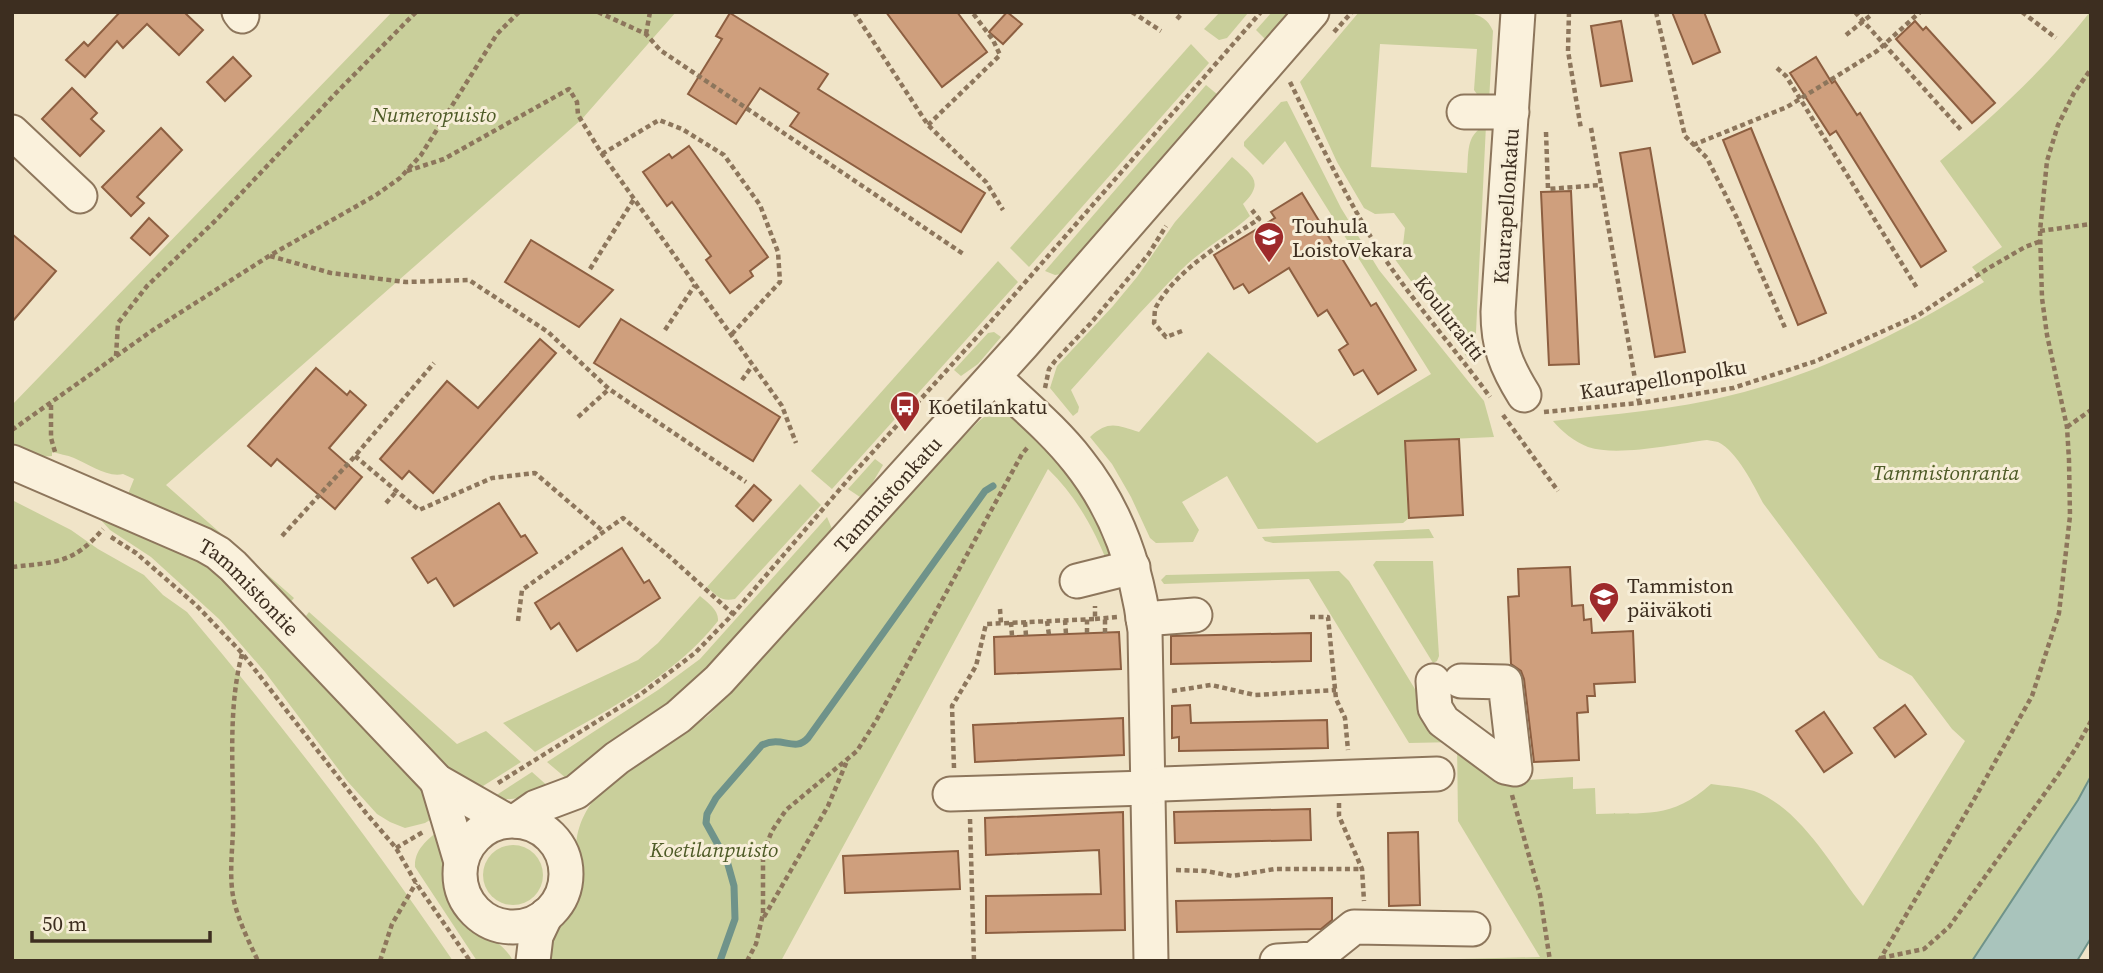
<svg xmlns="http://www.w3.org/2000/svg" width="2103" height="973" viewBox="0 0 2103 973" font-family="'Source Serif 4',serif">
  <style>
    .green { fill: #c9cf9b }
    .water { fill: #a9c4bc; stroke: #6f938a; stroke-width: 2 }
    .lines { fill: none; stroke-linecap: round; stroke-linejoin: round }
    .stream { stroke: #6f938a; stroke-width: 7 }
    .building { fill: #cf9f7d; stroke: #8d5f41; stroke-width: 2 }
    .minor-casing { stroke: #8d765c; stroke-width: 37 }
    .path { stroke: #8d765c; stroke-width: 4.5; stroke-dasharray: 5 3.5; stroke-linecap: butt }
    .minor { stroke: #faf1dc; stroke-width: 33 }
    .labels { text-anchor: middle; dominant-baseline: central; stroke-width: 6; stroke-linejoin: round; paint-order: stroke }
    .park-label { font-size: 21px; font-style: italic; fill: #4d5a26; stroke: #f7eed8 }
    .street-label { font-size: 21px; fill: #3d2e20; stroke: #f7eed8 }
    .poi-label { font-size: 21px; fill: #3d2e20; stroke: #f7eed8; text-anchor: start }
  </style>
  <rect width="100%" height="100%" fill="#f0e4c8"/>
  <g class="green">
    <path d="M392,12H676L582,119L166,485L294,598L286,607L136,502L128,494L134,479L123,474C108,478 88,464 74,458C67,455 59,454 52,452V456L38,457L12,455V405Z"/>
    <polygon points="1220,12 1248,12 1248,13 1227,38 1219,40 1204,29"/>
    <polygon points="1272,12 1292,12 1265,39 1256,30"/>
    <path d="M1359,12H1468C1481,16 1488,19 1493,31L1489,101L1479,97L1474,90L1477,49L1380,44L1371,167L1467,173C1469,153 1465,135 1486,125L1475,353L1469,360L1394,258L1403,245L1405,228L1394,213L1375,214L1364,208L1337,162L1300,82Z"/>
    <path d="M2090,12L2091,776L2078,800L1972,961H1378L1540,957L1458,821L1457,742L1409,743L1309,579L1164,584L1161,580L1166,575L1339,571L1349,581L1429,712L1509,772L1528,780L1573,777V789L1595,788L1596,814C1645,812 1671,820 1711,784C1725,786 1741,787 1754,791C1801,808 1833,869 1863,906L1965,741L1952,729L1912,676L1879,658L1763,503C1754,486 1737,451 1718,442C1715,441 1710,441 1707,440C1675,444 1618,457 1588,447C1575,442 1561,431 1553,421C1613,414 1674,410 1732,395C1822,373 1905,331 1984,282L1972,267L2002,247L1940,161C1994,116 2046,68 2090,12Z"/>
    <polygon points="1191,44 1209,63 1029,267 1010,248"/>
    <polygon points="1206,85 1218,95 1165,161 1061,274 1055,275 1045,271"/>
    <path d="M1287,101L1341,208L1379,270L1484,401L1494,437L1405,441L1409,518L1403,523L1258,529L1227,476L1182,502L1199,530L1193,542L1156,543L1150,538L1131,497L1112,464L1090,437C1108,420 1117,425 1139,432L1208,352L1317,443L1431,374L1285,141L1263,165L1244,146V142L1281,102Z"/>
    <path d="M1232,157C1251,175 1266,181 1243,204L1250,216C1228,236 1203,248 1181,270C1143,308 1107,350 1071,390L1079,407L1078,412L1073,416L1050,388L1057,366L1113,306L1137,277L1175,222Z"/>
    <polygon points="998,261 1018,282 832,489 811,471"/>
    <polygon points="994,332 1001,337 978,364 961,376 954,370 988,333"/>
    <path d="M998,414L1014,418L1059,454L1118,553L1109,567C1095,530 1076,496 1048,469L781,961H548C547,946 554,927 563,915C567,909 572,904 574,897C580,882 577,865 576,849C576,825 588,804 605,787L685,733L709,715L899,503L978,422L984,417Z"/>
    <polygon points="875,459 883,465 863,499 848,489"/>
    <path d="M800,484L821,505L735,599C721,602 717,596 707,587Z"/>
    <path d="M12,500L71,530L98,549L144,575L163,595L187,612C282,724 370,839 453,961H12Z"/>
    <polygon points="827,517 835,536 722,665 567,779 547,762 658,690 700,659"/>
    <polygon points="99,518 192,557 222,576 424,790 438,815 425,823 405,828 390,822 377,814 348,782 265,672 219,619 151,557 110,530"/>
    <polygon points="1429,529 1434,538 1273,543 1265,541 1262,537"/>
    <polygon points="1376,561 1433,561 1439,656 1437,661 1433,663 1373,565"/>
    <path d="M700,596C708,603 719,610 718,621C672,680 598,714 535,752L503,723L638,660L658,643Z"/>
    <path d="M309,612L457,744L486,731L521,762L483,786C468,785 455,772 444,763L306,616Z"/>
    <path d="M532,772L550,788C530,796 513,802 492,798Z"/>
    <path d="M444,826C445,837 447,848 448,859C451,889 451,907 476,928C490,938 505,945 513,961H477L415,867C414,848 430,838 444,826Z"/>
    <circle cx="513" cy="875" r="30"/>
  </g>
  <polygon class="water" points="2091,776 2091,938 2077,961 1972,961 2078,800"/>
  <g class="lines">
    <path class="stream" d="M720,961L735,919L734,886L727,861L706,823L707,814L716,798L762,745C783,735 794,753 808,738L985,491L993,486"/>
  </g>
  <g class="building">
    <polygon points="120,12 184,12 203,30 179,55 147,24 123,48 117,41 85,77 66,60 84,42 88,46"/>
    <polygon points="886,12 957,12 987,52 942,87"/>
    <polygon points="1007,12 1022,24 1003,44 989,32"/>
    <polygon points="1672,12 1704,12 1720,52 1693,64"/>
    <polygon points="730,13 828,74 818,89 985,193 961,232 790,126 799,113 760,88 736,124 688,94 722,39 716,36"/>
    <polygon points="1621,21 1632,81 1601,86 1591,26"/>
    <polygon points="1915,21 1923,30 1926,27 1995,103 1972,123 1896,39"/>
    <polygon points="233,57 251,76 225,101 207,82"/>
    <polygon points="1816,57 1832,83 1835,81 1857,115 1860,113 1946,251 1921,267 1836,131 1830,135 1790,73"/>
    <polygon points="72,88 97,113 91,119 104,131 80,156 42,119"/>
    <polygon points="161,128 182,150 137,197 144,203 131,216 102,187"/>
    <polygon points="1751,128 1826,313 1798,325 1723,140"/>
    <polygon points="689,146 768,257 750,271 753,276 730,293 706,260 711,256 672,202 667,206 643,172 669,154 672,158"/>
    <polygon points="1650,148 1685,352 1655,357 1620,153"/>
    <polygon points="1571,191 1579,364 1549,365 1541,192"/>
    <polygon points="1302,193 1371,306 1376,303 1416,370 1378,394 1363,370 1354,375 1339,350 1348,344 1327,310 1318,316 1289,268 1249,293 1243,284 1234,289 1214,255 1275,218 1271,212"/>
    <polygon points="149,218 168,236 150,255 131,238"/>
    <polygon points="12,234 56,271 12,322"/>
    <polygon points="531,240 613,290 579,327 505,282"/>
    <polygon points="621,319 780,417 753,461 594,363"/>
    <polygon points="540,339 556,353 433,493 409,471 402,479 380,459 447,381 478,408"/>
    <polygon points="316,368 347,395 350,391 366,405 329,448 362,477 335,509 277,459 271,466 248,446"/>
    <polygon points="1459,439 1463,515 1409,518 1405,441"/>
    <polygon points="754,485 771,500 753,521 736,506"/>
    <polygon points="499,503 521,537 525,535 537,553 454,606 436,578 428,583 412,558"/>
    <polygon points="622,548 644,583 649,580 660,598 577,651 559,623 551,629 535,603"/>
    <polygon points="1570,567 1572,606 1583,605 1584,620 1591,619 1592,633 1633,631 1635,682 1594,684 1595,696 1587,696 1588,712 1577,713 1579,760 1534,762 1524,679 1521,671 1511,664 1508,597 1519,596 1518,569"/>
    <polygon points="1119,632 1121,669 995,674 994,637"/>
    <polygon points="1311,633 1311,661 1171,664 1171,636"/>
    <polygon points="1190,705 1191,723 1327,720 1328,748 1179,751 1179,737 1172,738 1172,706"/>
    <polygon points="1905,705 1926,734 1895,757 1874,728"/>
    <polygon points="1824,712 1852,753 1824,772 1796,731"/>
    <polygon points="1123,718 1124,755 975,762 973,725"/>
    <polygon points="1310,809 1311,840 1175,843 1174,812"/>
    <polygon points="1123,812 1125,930 986,933 986,896 1101,894 1099,850 986,855 985,818"/>
    <polygon points="1418,832 1420,905 1389,906 1388,833"/>
    <polygon points="958,851 960,889 845,893 843,856"/>
    <polygon points="1332,898 1332,920 1321,929 1177,932 1176,901"/>
  </g>
  <g class="lines">
    <g class="minor-casing">
      <g id="minor">
        <polyline points="239,12 242,16"/>
        <path d="M1518,12L1498,312C1498,346 1506,366 1524,395"/>
        <polyline points="1464,112 1512,112"/>
        <polyline points="12,132 80,196"/>
        <path d="M994,377C1022,404 1054,430 1078,461C1118,511 1137,568 1145,631L1151,961"/>
        <path id="s1" d="M12,462L204,545L218,553L233,566L437,781L507,821"/>
        <polyline points="1077,581 1133,567"/>
        <polyline points="1143,619 1195,615"/>
        <polyline points="1433,681 1435,708 1443,721 1505,767 1515,769 1505,682 1461,681"/>
        <polyline points="437,781 461,862"/>
        <polyline points="950,794 1147,788 1162,784 1437,774"/>
        <path id="s2" d="M516,821L536,807L576,792L617,758L678,717L719,680L1023,344L1312,12"/>
        <circle cx="513" cy="874" r="53"/>
        <polyline points="533,961 536,936 546,915"/>
        <polyline points="1277,961 1314,959 1354,927 1473,929"/>
      </g>
    </g>
    <g class="path">
      <polyline points="598,12 646,34 660,50 965,255"/>
      <polyline points="854,12 928,125 986,182 1003,210"/>
      <polyline points="1132,12 1161,31"/>
      <polyline points="1569,12 1568,51 1581,129"/>
      <polyline points="1656,12 1685,136 1707,158 1736,216 1786,330"/>
      <polyline points="1855,12 1963,132"/>
      <polyline points="2022,12 2056,38"/>
      <polyline points="1177,19 1183,12"/>
      <polyline points="1334,32 1352,12"/>
      <polyline points="646,34 650,12"/>
      <polyline points="1846,35 1871,15"/>
      <polyline points="1777,68 1786,76 1917,288"/>
      <path d="M1290,82C1315,133 1340,185 1369,234C1404,292 1450,342 1490,397"/>
      <polyline points="928,125 1000,55 993,40 972,12"/>
      <polyline points="1591,128 1639,402"/>
      <polyline points="1546,132 1548,189 1601,185"/>
      <polyline points="1693,145 1787,107 1877,51 1920,12"/>
      <polyline points="602,154 659,120 682,129 724,155 760,205 778,252 780,282 731,335"/>
      <polyline points="407,171 444,159 569,89 577,102 578,115 602,154 782,406 796,443"/>
      <polyline points="2040,231 2091,224"/>
      <polyline points="270,256 331,273 406,282 469,280 548,332 609,389 746,482"/>
      <polyline points="590,269 634,199"/>
      <polyline points="665,330 695,285"/>
      <path d="M1182,331L1166,337L1154,323C1155,317 1154,311 1156,307C1176,270 1225,241 1259,219L1252,210"/>
      <polyline points="116,356 118,323 147,286 215,221 337,92 416,12"/>
      <polyline points="742,380 752,366"/>
      <polyline points="1045,388 1049,369 1055,361 1090,324 1148,255 1166,226"/>
      <polyline points="51,405 51,438 55,452"/>
      <polyline points="1544,412 1639,403 1733,388 1816,361 1917,316 1987,269 2025,247 2041,241"/>
      <polyline points="1503,415 1558,491"/>
      <polyline points="578,417 609,389"/>
      <polyline points="2067,427 2091,410"/>
      <polyline points="12,430 153,330 269,256 376,195 400,178 421,155 497,34 519,12"/>
      <polyline points="355,456 419,510 492,478 535,473 604,532"/>
      <polyline points="386,503 396,492"/>
      <polyline points="282,536 355,456 434,363"/>
      <polyline points="111,537 136,553 196,605 242,653 366,813 396,848 416,883 470,961"/>
      <path d="M12,567C56,562 73,564 103,529"/>
      <polyline points="1000,609 1001,623"/>
      <polyline points="1310,617 1328,617 1336,699 1345,718 1348,750"/>
      <polyline points="1095,619 1118,617"/>
      <polyline points="1065,620 1066,634"/>
      <polyline points="518,621 522,590 623,518 670,557 733,614"/>
      <polyline points="1047,621 1049,635"/>
      <polyline points="1011,622 1012,636"/>
      <polyline points="1025,622 1026,636"/>
      <polyline points="1087,633 1087,619"/>
      <polyline points="1105,633 1105,618"/>
      <path d="M242,654C227,712 234,772 233,831C232,854 229,879 234,901C239,922 249,942 258,961"/>
      <polyline points="1172,691 1211,685 1255,695 1336,690"/>
      <polyline points="954,768 952,706 976,666 986,624 1095,619 1095,606"/>
      <polyline points="498,783 641,694 695,653 733,614 852,475 994,318 1261,12"/>
      <polyline points="1512,795 1540,895 1550,961"/>
      <polyline points="1339,803 1339,816 1362,869 1364,901"/>
      <polyline points="970,819 974,961"/>
      <polyline points="396,848 423,832"/>
      <polyline points="1176,870 1206,871 1232,876 1275,869 1362,869"/>
      <polyline points="764,917 828,806 847,761"/>
      <polyline points="1881,958 1924,949 1949,927 2058,775 2076,748 2091,721"/>
      <polyline points="380,961 392,924 416,883"/>
      <polyline points="747,961 756,944 763,914 763,853 772,831 786,810 857,751 876,721 1022,454 1028,447"/>
      <polyline points="1879,961 1976,796 2032,696 2059,613 2070,516 2069,460 2067,427 2047,335 2042,298 2040,231 2047,161 2058,125 2074,93 2091,69"/>
    </g>
    <use href="#minor" class="minor"/>
  </g>
  <defs>
    <g id="school-pin" transform="scale(1.575)"><path d="M0 17L-7.5 6A9.5 9.5 0 1 1 7.5 6Z" fill="#9e2a2b" stroke="#f7eed8"/><path d="M0-5L7-2L0 1L-7-2ZM-4 1L0 2.5L4 1V4Q0 6-4 4Z" fill="#fff"/></g>
    <g id="bus-pin" transform="scale(1.575)"><path d="M0 17L-7.5 6A9.5 9.5 0 1 1 7.5 6Z" fill="#9e2a2b" stroke="#f7eed8"/><path d="M-5-6H5V4H4V6H2V4H-2V6H-4V4H-5ZM-3.5-4V0h7V-4ZM-3.5 1.2v1.5H-2V1.2ZM2 1.2v1.5H3.5V1.2Z" fill="#fff"/></g>
  </defs>
  <g fill-rule="evenodd">
    <use href="#school-pin" x="1269" y="237"/>
    <use href="#bus-pin" x="905" y="406"/>
    <use href="#school-pin" x="1604" y="597"/>
  </g>
  <g class="labels">
    <g class="park-label">
      <text x="434" y="114">Numeropuisto</text>
      <text x="1946" y="472">Tammistonranta</text>
      <text x="714" y="849">Koetilanpuisto</text>
    </g>
    <g class="street-label">
      <text transform="translate(1506 206) rotate(-86)">Kaurapellonkatu</text>
      <text transform="translate(1450 318) rotate(52)">Kouluraitti</text>
      <text transform="translate(1663 379) rotate(-9)">Kaurapellonpolku</text>
      <text stroke="none"><textPath href="#s2" startOffset="500">Tammistonkatu</textPath></text>
      <text stroke="none"><textPath href="#s1" startOffset="271">Tammistontie</textPath></text>
    </g>
    <g class="poi-label">
      <text x="1292" y="225">Touhula<tspan x="1292" dy="24">LoistoVekara</tspan></text>
      <text x="928" y="406">Koetilankatu</text>
      <text x="1627" y="585">Tammiston<tspan x="1627" dy="24">päiväkoti</tspan></text>
    </g>
  </g>
  <rect width="2103" height="973" fill="none" stroke="#3d2e20" stroke-width="28"/>
  <path d="M32 931v10h178v-10" fill="none" stroke="#3d2e20" stroke-width="3.5"/>
  <text x="42" y="931" font-size="21" fill="#3d2e20" stroke="#f7eed8" stroke-width="5" paint-order="stroke">50 m</text>
</svg>
